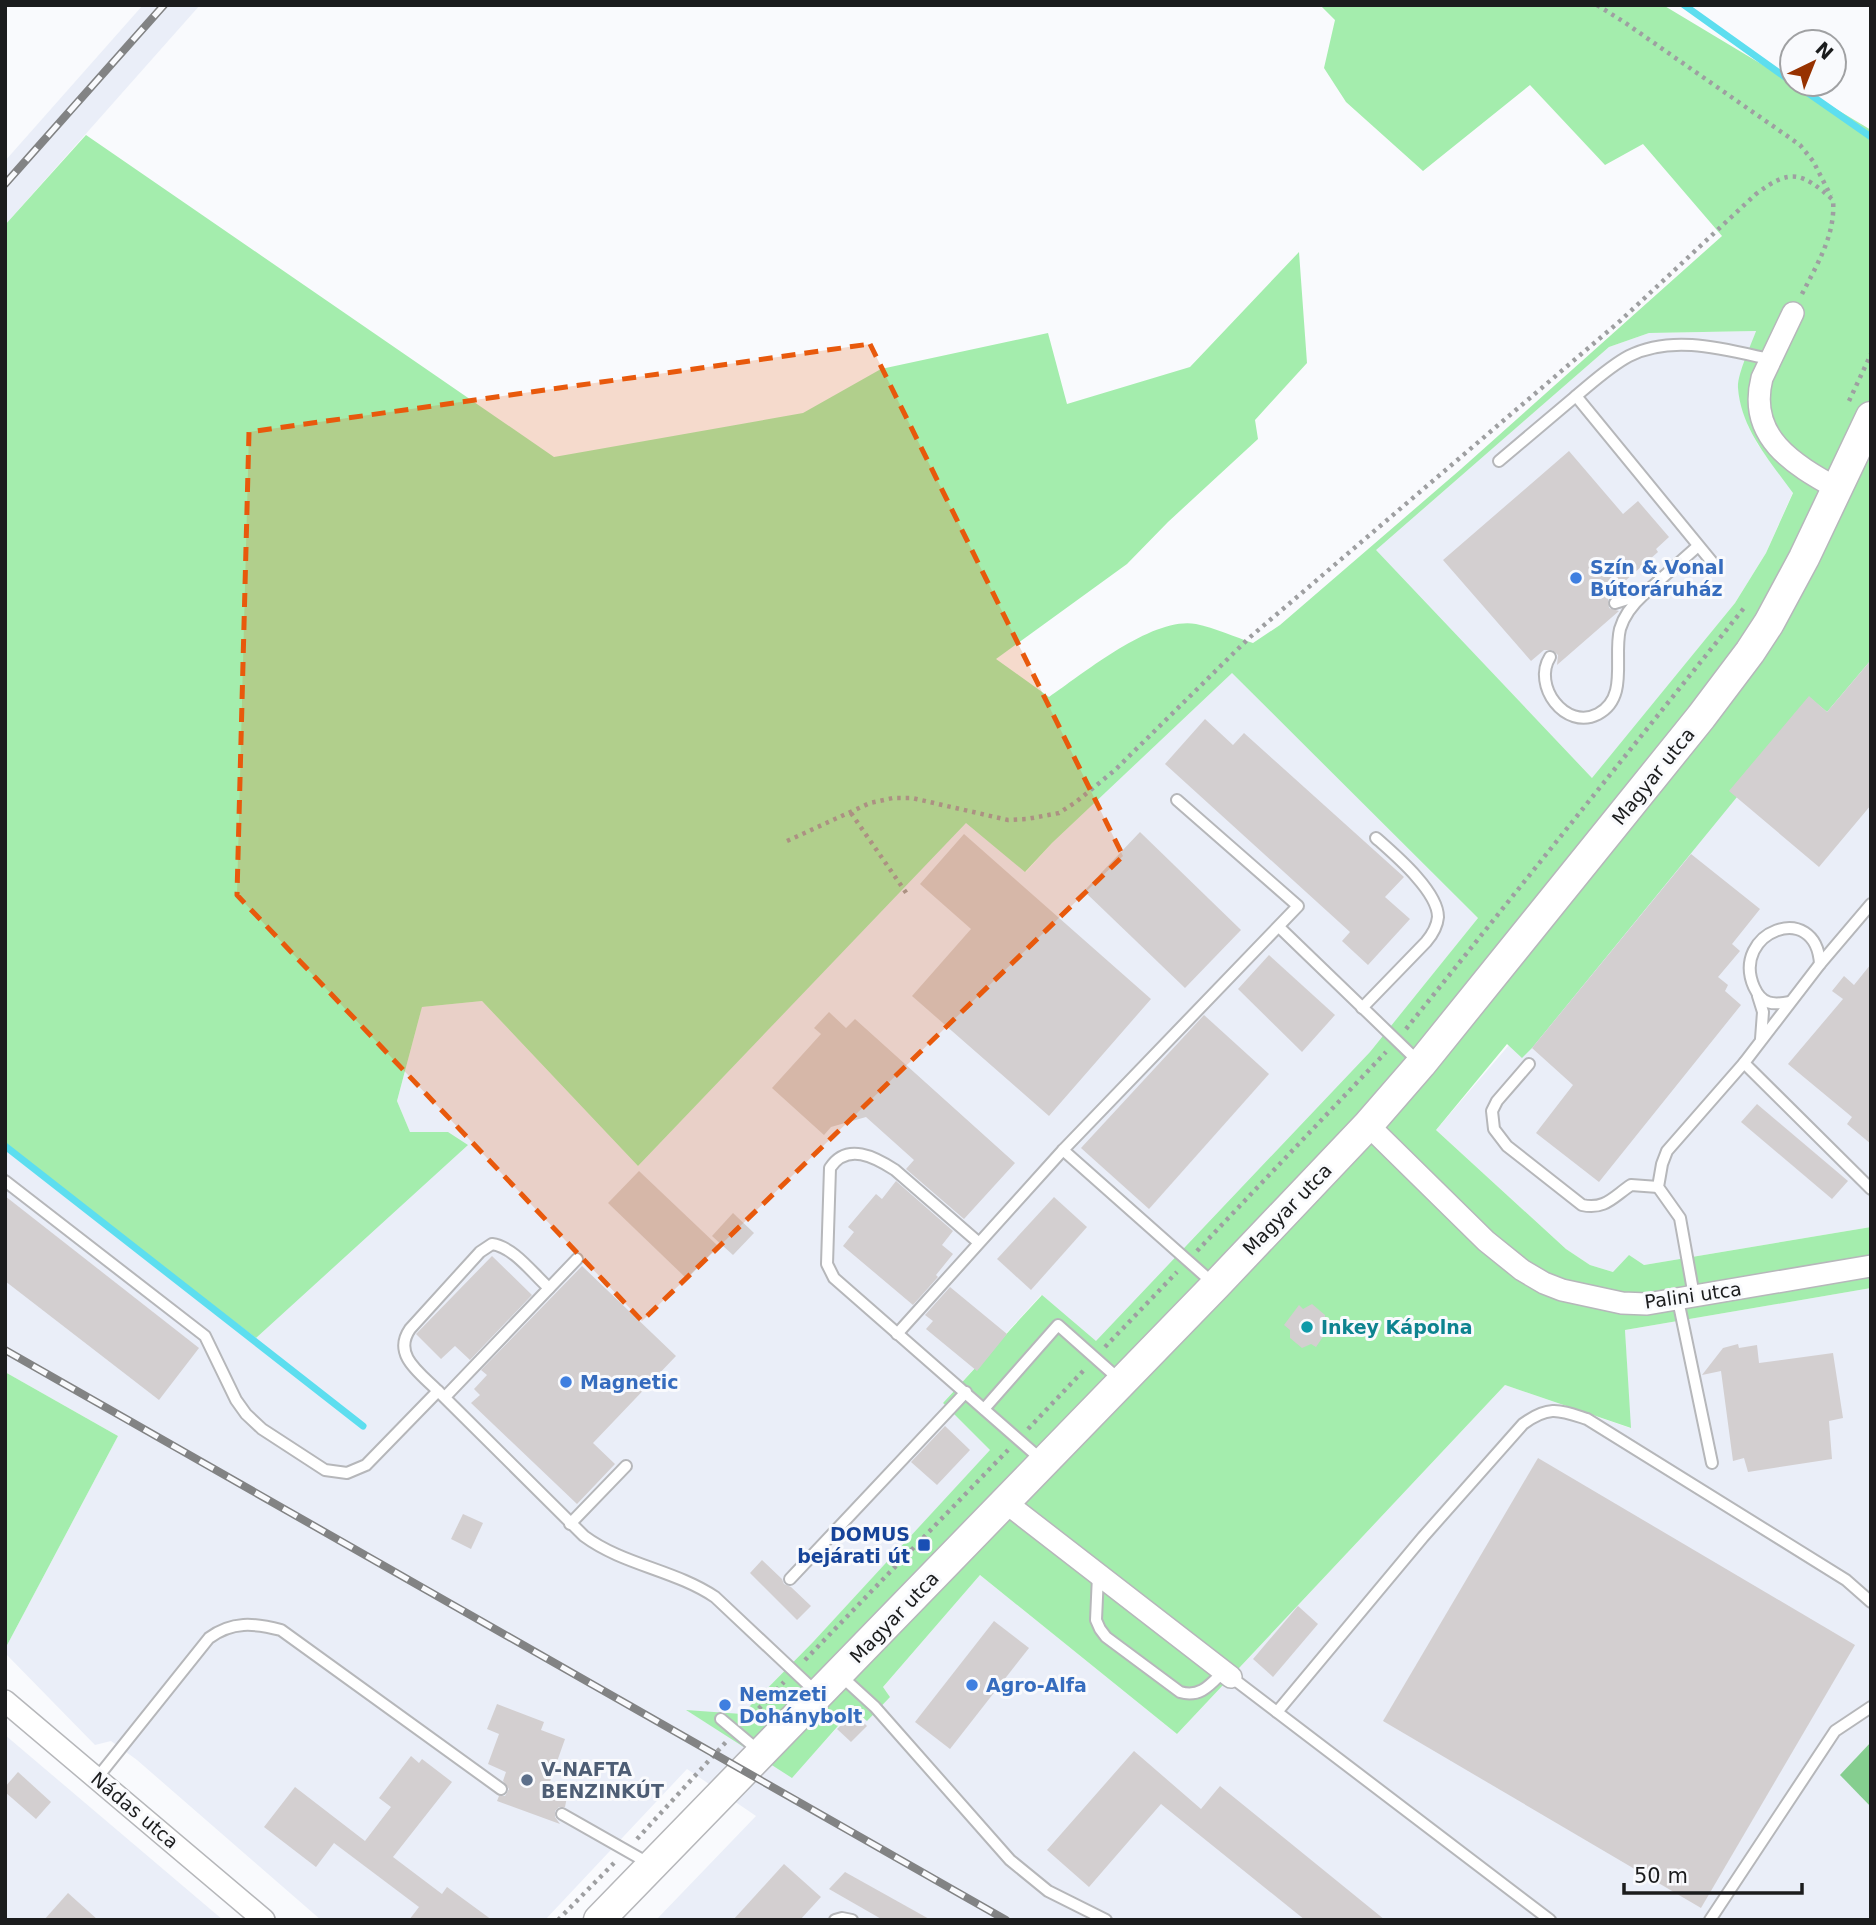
<svg xmlns="http://www.w3.org/2000/svg" width="1876" height="1925" viewBox="0 0 1876 1925" font-family="'DejaVu Sans',sans-serif">
  <style>
    .built { fill: #eaeef8 }
    .green { fill: #a4edad; fill-rule: evenodd }
    .forest { fill: #85ce8f }
    .lines { fill: none; stroke-linecap: round; stroke-linejoin: round }
    .stream { stroke: #5ddeef; stroke-width: 7 }
    .building { fill: #d3cfd0 }
    .lane-casing { stroke: #b6b7ba; stroke-width: 14 }
    .street-casing { stroke: #b6b7ba; stroke-width: 24 }
    .secondary-casing { stroke: #b6b7ba; stroke-width: 33 }
    .path { stroke: #9e9fa1; stroke-width: 4.5; stroke-dasharray: 3.5 5; stroke-linecap: butt }
    .lane { stroke: #fff; stroke-width: 10 }
    .street { stroke: #fff; stroke-width: 21 }
    .secondary { stroke: #fff; stroke-width: 30 }
    .rail-casing { stroke: #828384; stroke-width: 8 }
    .rail { stroke: #f9fafd; stroke-width: 5; stroke-dasharray: 16; stroke-linecap: butt }
    .marked { fill: #e8590c; fill-opacity: 0.2; stroke: #e8590c; stroke-width: 5; stroke-dasharray: 14 9; stroke-linejoin: round }
    .shop-dot { fill: #3f7fe0; stroke: #f9fafd; stroke-width: 2.5 }
    .culture-dot { fill: #0f9aa8; stroke: #f9fafd; stroke-width: 2.5 }
    .transit-dot { fill: #1a4fb4; stroke: #f9fafd; stroke-width: 2.5 }
    .service-dot { fill: #5c6f8a; stroke: #f9fafd; stroke-width: 2.5 }
    .labels { text-anchor: middle; dominant-baseline: central; stroke-width: 6; stroke-linejoin: round; paint-order: stroke }
    .shop-label { font-size: 19px; font-weight: bold; fill: #366cbe; stroke: #f9fafd; text-anchor: start }
    .street-label { font-size: 19px; fill: #1b1c1d; stroke: #f9fafd }
    .culture-label { font-size: 19px; font-weight: bold; fill: #0d838f; stroke: #f9fafd; text-anchor: start }
    .transit-label { font-size: 19px; font-weight: bold; fill: #164399; stroke: #f9fafd; text-anchor: end }
    .service-label { font-size: 19px; font-weight: bold; fill: #4e5e75; stroke: #f9fafd; text-anchor: start }
  </style>
  <rect width="100%" height="100%" fill="#f9fafd"/>
  <g class="built">
    <polygon points="143,5 200,5 5,225 5,161"/>
    <polygon points="1756,331 1738,386 1748,426 1758,445 1793,492 1766,553 1735,603 1593,779 1375,550 1609,347 1649,333"/>
    <polygon points="1871,660 1871,1227 1644,1265 1613,1272 1590,1265 1566,1249 1436,1130 1809,696 1827,712"/>
    <polygon points="1232,672 1478,918 1371,1052 1096,1342 1041,1295 943,1403 991,1450 813,1642 741,1715 688,1711 792,1777 854,1709 890,1697 883,1687 980,1575 1177,1734 1505,1385 1630,1428 1625,1330 1871,1288 1871,1742 1841,1775 1871,1807 1871,1920 656,1920 756,1816 687,1769 545,1920 321,1920 137,1760 111,1741 95,1745 5,1653 5,1649 118,1436 5,1372 5,1147 256,1338 447,1132 410,1132 397,1101 422,1007 482,1001 638,1166 966,822 1026,872 1052,843"/>
    <polygon points="5,1735 223,1920 5,1920"/>
  </g>
  <g class="green">
    <path d="M1320,5H1663L1871,130V660L1827,712L1809,697L1737,797L1532,1048L1522,1058L1507,1044L1436,1130L1566,1249L1590,1265L1613,1272L1629,1255L1644,1265L1871,1227V1288L1625,1330L1631,1428L1505,1385L1177,1734L980,1575L883,1687L890,1697L867,1721L853,1709L792,1778L686,1710L742,1714L813,1642L990,1450L943,1403L1042,1295L1096,1341L1370,1052L1478,918L1232,673L1052,843L1025,872L966,823L638,1166L482,1001L422,1007L397,1101L410,1132H448L468,1145L256,1338L5,1147V225L86,135L554,457L803,413L881,369L1048,333L1067,404L1190,367L1299,252L1307,363L1255,420L1258,439L1168,522L1127,564L996,659L1049,697C1084,673 1153,616 1196,624C1215,628 1235,637 1253,643L1280,625L1461,469L1722,236L1643,144L1605,165L1530,85L1423,171L1346,102L1324,68L1335,20ZM1756,331C1751,345 1737,375 1738,388C1741,429 1770,461 1793,493L1766,553L1735,603L1592,778L1376,550L1609,347L1649,333Z"/>
    <polygon points="5,1372 118,1436 5,1649"/>
  </g>
  <polygon class="forest" points="1871,1742 1871,1807 1840,1775"/>
  <g class="lines">
    <g class="stream">
      <polyline points="1684,5 1792,82"/>
      <polyline points="1795,84 1871,137"/>
      <polyline points="5,1146 363,1426"/>
    </g>
  </g>
  <g class="building">
    <polygon points="1569,451 1623,514 1638,501 1669,537 1656,549 1658,552 1608,596 1609,608 1619,611 1557,665 1558,655 1552,650 1544,650 1531,661 1443,560"/>
    <polygon points="1871,660 1871,805 1819,867 1729,791 1809,696 1827,712"/>
    <polygon points="1205,719 1233,745 1244,733 1404,877 1385,897 1410,919 1368,965 1342,941 1350,932 1165,764"/>
    <polygon points="1140,832 1241,930 1185,988 1084,891"/>
    <polygon points="964,834 1151,999 1049,1116 912,996 971,929 920,884"/>
    <polygon points="1691,854 1760,909 1732,944 1740,951 1718,977 1728,985 1725,991 1741,1005 1599,1182 1536,1133 1573,1085 1532,1048"/>
    <polygon points="1269,955 1335,1015 1302,1052 1238,989"/>
    <polygon points="1871,964 1871,1144 1847,1124 1852,1117 1788,1064 1843,999 1832,991 1844,976 1854,985"/>
    <polygon points="829,1012 846,1028 855,1019 1015,1163 964,1219 906,1169 914,1160 866,1117 831,1127 824,1135 772,1088 821,1034 814,1028"/>
    <polygon points="1204,1015 1269,1074 1149,1209 1081,1148"/>
    <polygon points="1757,1104 1848,1181 1832,1199 1741,1122"/>
    <polygon points="639,1171 718,1246 687,1279 608,1203"/>
    <polygon points="896,1181 953,1231 942,1245 953,1254 936,1275 938,1277 913,1305 843,1246 854,1232 848,1227 876,1194 882,1199"/>
    <polygon points="5,1196 199,1348 159,1400 5,1281"/>
    <polygon points="1054,1197 1087,1227 1031,1290 997,1259"/>
    <polygon points="733,1213 754,1233 733,1255 712,1236"/>
    <polygon points="492,1256 532,1295 470,1360 455,1346 441,1359 416,1334"/>
    <polygon points="582,1266 676,1356 593,1443 615,1464 577,1504 471,1403 480,1395 474,1389 487,1375 481,1370"/>
    <polygon points="950,1287 1007,1334 977,1371 926,1329 933,1321 925,1315"/>
    <polygon points="1312,1304 1325,1315 1325,1325 1329,1328 1316,1347 1311,1344 1302,1348 1290,1338 1290,1330 1284,1325 1299,1305 1303,1309"/>
    <polygon points="1738,1344 1739,1348 1757,1345 1759,1363 1833,1353 1843,1418 1829,1421 1832,1459 1748,1472 1744,1458 1733,1461 1721,1371 1702,1375 1723,1348"/>
    <polygon points="945,1426 970,1450 937,1485 911,1462"/>
    <polygon points="1538,1458 1855,1645 1701,1908 1383,1721"/>
    <polygon points="463,1514 483,1523 471,1549 451,1539"/>
    <polygon points="762,1560 782,1579 784,1584 791,1587 811,1606 797,1620 750,1573"/>
    <polygon points="1298,1606 1318,1624 1273,1677 1253,1659"/>
    <polygon points="994,1621 1029,1648 950,1749 915,1722"/>
    <polygon points="497,1704 544,1722 541,1730 565,1739 547,1790 567,1797 565,1807 559,1807 555,1811 555,1817 560,1824 497,1801 499,1796 505,1796 509,1789 503,1781 506,1772 488,1764 499,1734 487,1729"/>
    <polygon points="854,1713 867,1726 851,1742 837,1729"/>
    <polygon points="1134,1751 1201,1809 1220,1786 1385,1920 1305,1920 1161,1804 1089,1887 1047,1850"/>
    <polygon points="411,1756 419,1763 422,1759 452,1782 393,1857 442,1894 447,1887 492,1920 409,1920 419,1907 334,1843 316,1867 264,1827 295,1787 365,1841 391,1807 379,1798"/>
    <polygon points="18,1772 51,1802 36,1819 5,1792 5,1787"/>
    <polygon points="784,1864 821,1897 800,1920 733,1920"/>
    <polygon points="845,1872 931,1920 883,1920 829,1889"/>
    <polygon points="68,1893 98,1920 44,1920"/>
  </g>
  <g class="lines">
    <g class="lane-casing">
      <g id="lane">
        <polyline points="1499,461 1576,396"/>
        <path d="M1712,562L1576,396C1593,382 1610,366 1629,356C1672,334 1724,349 1769,359"/>
        <polyline points="1615,603 1644,594 1698,546"/>
        <path d="M1550,657C1532,685 1565,731 1598,714C1629,698 1613,657 1620,629C1624,615 1633,604 1644,594"/>
        <polyline points="1279,927 1421,1064"/>
        <polyline points="1758,996 1763,1012 1761,1039"/>
        <path d="M1790,1002C1773,1005 1762,1005 1754,987C1730,932 1816,899 1820,964"/>
        <path d="M1362,1008L1426,942C1432,935 1437,928 1438,917C1438,891 1394,854 1376,838"/>
        <polyline points="1744,1063 1871,1189"/>
        <path d="M1529,1064L1497,1101L1492,1111L1494,1129L1507,1146L1582,1205C1605,1210 1613,1197 1631,1185L1658,1187"/>
        <polyline points="1063,1150 1213,1283"/>
        <path d="M5,1181L205,1336L236,1400L246,1414L262,1429L325,1470L347,1473L366,1465L438,1391C420,1373 392,1355 410,1329L480,1252L492,1244C514,1247 533,1274 549,1288"/>
        <path d="M978,1242L895,1170C875,1157 847,1142 830,1168L827,1264L834,1278L1043,1461"/>
        <polyline points="1694,1296 1680,1218 1658,1187 1662,1164 1667,1151 1744,1063 1820,964 1871,904"/>
        <polyline points="1678,1300 1712,1463"/>
        <polyline points="897,1334 1063,1150 1298,906 1177,800"/>
        <path d="M438,1391L584,1536C623,1565 675,1570 715,1597L816,1692"/>
        <polyline points="445,1397 577,1259"/>
        <polyline points="984,1409 1058,1325 1120,1380"/>
        <polyline points="570,1524 626,1466"/>
        <path d="M1098,1575L1096,1620L1100,1629L1106,1637L1180,1692C1200,1698 1210,1685 1223,1672"/>
        <polyline points="790,1579 966,1392"/>
        <polyline points="840,1675 875,1707 1010,1860 1048,1891 1106,1920"/>
        <polyline points="1231,1677 1550,1920"/>
        <path d="M1277,1712L1423,1537L1523,1424C1549,1405 1559,1410 1587,1419L1846,1580L1871,1602"/>
        <polyline points="721,1719 759,1751"/>
        <path d="M97,1778L209,1638C232,1621 254,1623 281,1630L501,1789"/>
        <polyline points="562,1814 650,1864"/>
        <polyline points="835,1920 842,1918 852,1920"/>
        <polyline points="1710,1920 1835,1731 1871,1707"/>
      </g>
    </g>
    <g class="street-casing">
      <g id="street">
        <path d="M1793,313L1762,378C1747,437 1793,464 1838,489"/>
        <polyline points="1368,1125 1486,1241 1522,1270 1544,1283 1562,1290 1622,1303 1647,1304 1871,1266"/>
        <polyline points="1005,1502 1231,1677"/>
        <polyline points="5,1701 264,1920"/>
      </g>
    </g>
    <g class="secondary-casing">
      <polyline id="secondary" points="599,1920 1216,1285 1368,1125 1421,1064 1701,717 1750,652 1769,623 1804,558 1871,417"/>
    </g>
    <g class="path">
      <polyline points="1597,5 1624,22 1800,145 1813,161 1831,196"/>
      <polyline points="1849,401 1871,354"/>
      <polyline points="851,813 907,894"/>
      <path d="M787,841L870,803L893,798H912L1008,820L1027,819L1059,813L1076,802L1115,770L1249,638L1620,321L1756,194C1790,168 1802,172 1833,200C1836,235 1816,266 1801,296"/>
      <polyline points="1406,1029 1744,608"/>
      <polyline points="1197,1251 1386,1052"/>
      <polyline points="1105,1347 1177,1272"/>
      <polyline points="1028,1429 1085,1369"/>
      <polyline points="805,1660 1008,1450"/>
      <polyline points="747,1721 784,1682"/>
      <polyline points="637,1839 726,1742"/>
      <polyline points="558,1920 614,1863"/>
    </g>
    <use href="#lane" class="lane"/>
    <use href="#street" class="street"/>
    <use href="#secondary" class="secondary"/>
    <g class="rail-casing">
      <g id="rail">
        <polyline points="5,184 164,5"/>
        <polyline points="5,1350 1006,1920"/>
      </g>
    </g>
    <use href="#rail" class="rail"/>
  </g>
  <path class="marked" d="M870,344L1123,856L642,1321L237,895L249,432Z"/>
  <g class="shop-dot">
    <circle cx="1576" cy="578" r="7"/>
    <circle cx="566" cy="1382" r="7"/>
    <circle cx="972" cy="1685" r="7"/>
    <circle cx="725" cy="1705" r="7"/>
  </g>
  <circle class="culture-dot" cx="1307" cy="1327" r="7"/>
  <rect class="transit-dot" x="917" y="1538" width="14" height="14" rx="3.5"/>
  <circle class="service-dot" cx="527" cy="1780" r="7"/>
  <g class="labels">
    <g class="shop-label">
      <text x="1590" y="567">Szín &amp; Vonal<tspan x="1590" dy="22">Bútoráruház</tspan></text>
      <text x="580" y="1382">Magnetic</text>
      <text x="986" y="1685">Agro-Alfa</text>
      <text x="739" y="1694">Nemzeti<tspan x="739" dy="22">Dohánybolt</tspan></text>
    </g>
    <g class="street-label">
      <text transform="translate(1653 776) rotate(-51)">Magyar utca</text>
      <text transform="translate(1287 1209) rotate(-46)">Magyar utca</text>
      <text transform="translate(1693 1295) rotate(-8)">Palini utca</text>
      <text transform="translate(894 1617) rotate(-46)">Magyar utca</text>
      <text transform="translate(135 1810) rotate(40)">Nádas utca</text>
    </g>
    <g class="culture-label">
      <text x="1321" y="1327">Inkey Kápolna</text>
    </g>
    <g class="transit-label">
      <text x="910" y="1534">DOMUS<tspan x="910" dy="22">bejárati út</tspan></text>
    </g>
    <g class="service-label">
      <text x="541" y="1769">V-NAFTA<tspan x="541" dy="22">BENZINKÚT</tspan></text>
    </g>
  </g>
  <rect width="1876" height="1925" fill="none" stroke="#1b1c1d" stroke-width="14"/>
  <g transform="translate(1813 63) rotate(43)"><circle r="33" fill="#f9fafd" stroke="#a0a1a3" stroke-width="2"/>
  <path d="M0-5L12 26L0 18L-12 26Z" fill="#973201"/>
  <text y="-10" font-size="19" font-weight="bold" text-anchor="middle" fill="#1b1c1d">N</text>
  </g>
  <path d="M1624 1883v10h178v-10" fill="none" stroke="#1b1c1d" stroke-width="3.5"/>
  <text x="1634" y="1883" font-size="21" fill="#1b1c1d" stroke="#f9fafd" stroke-width="5" paint-order="stroke">50 m</text>
</svg>
